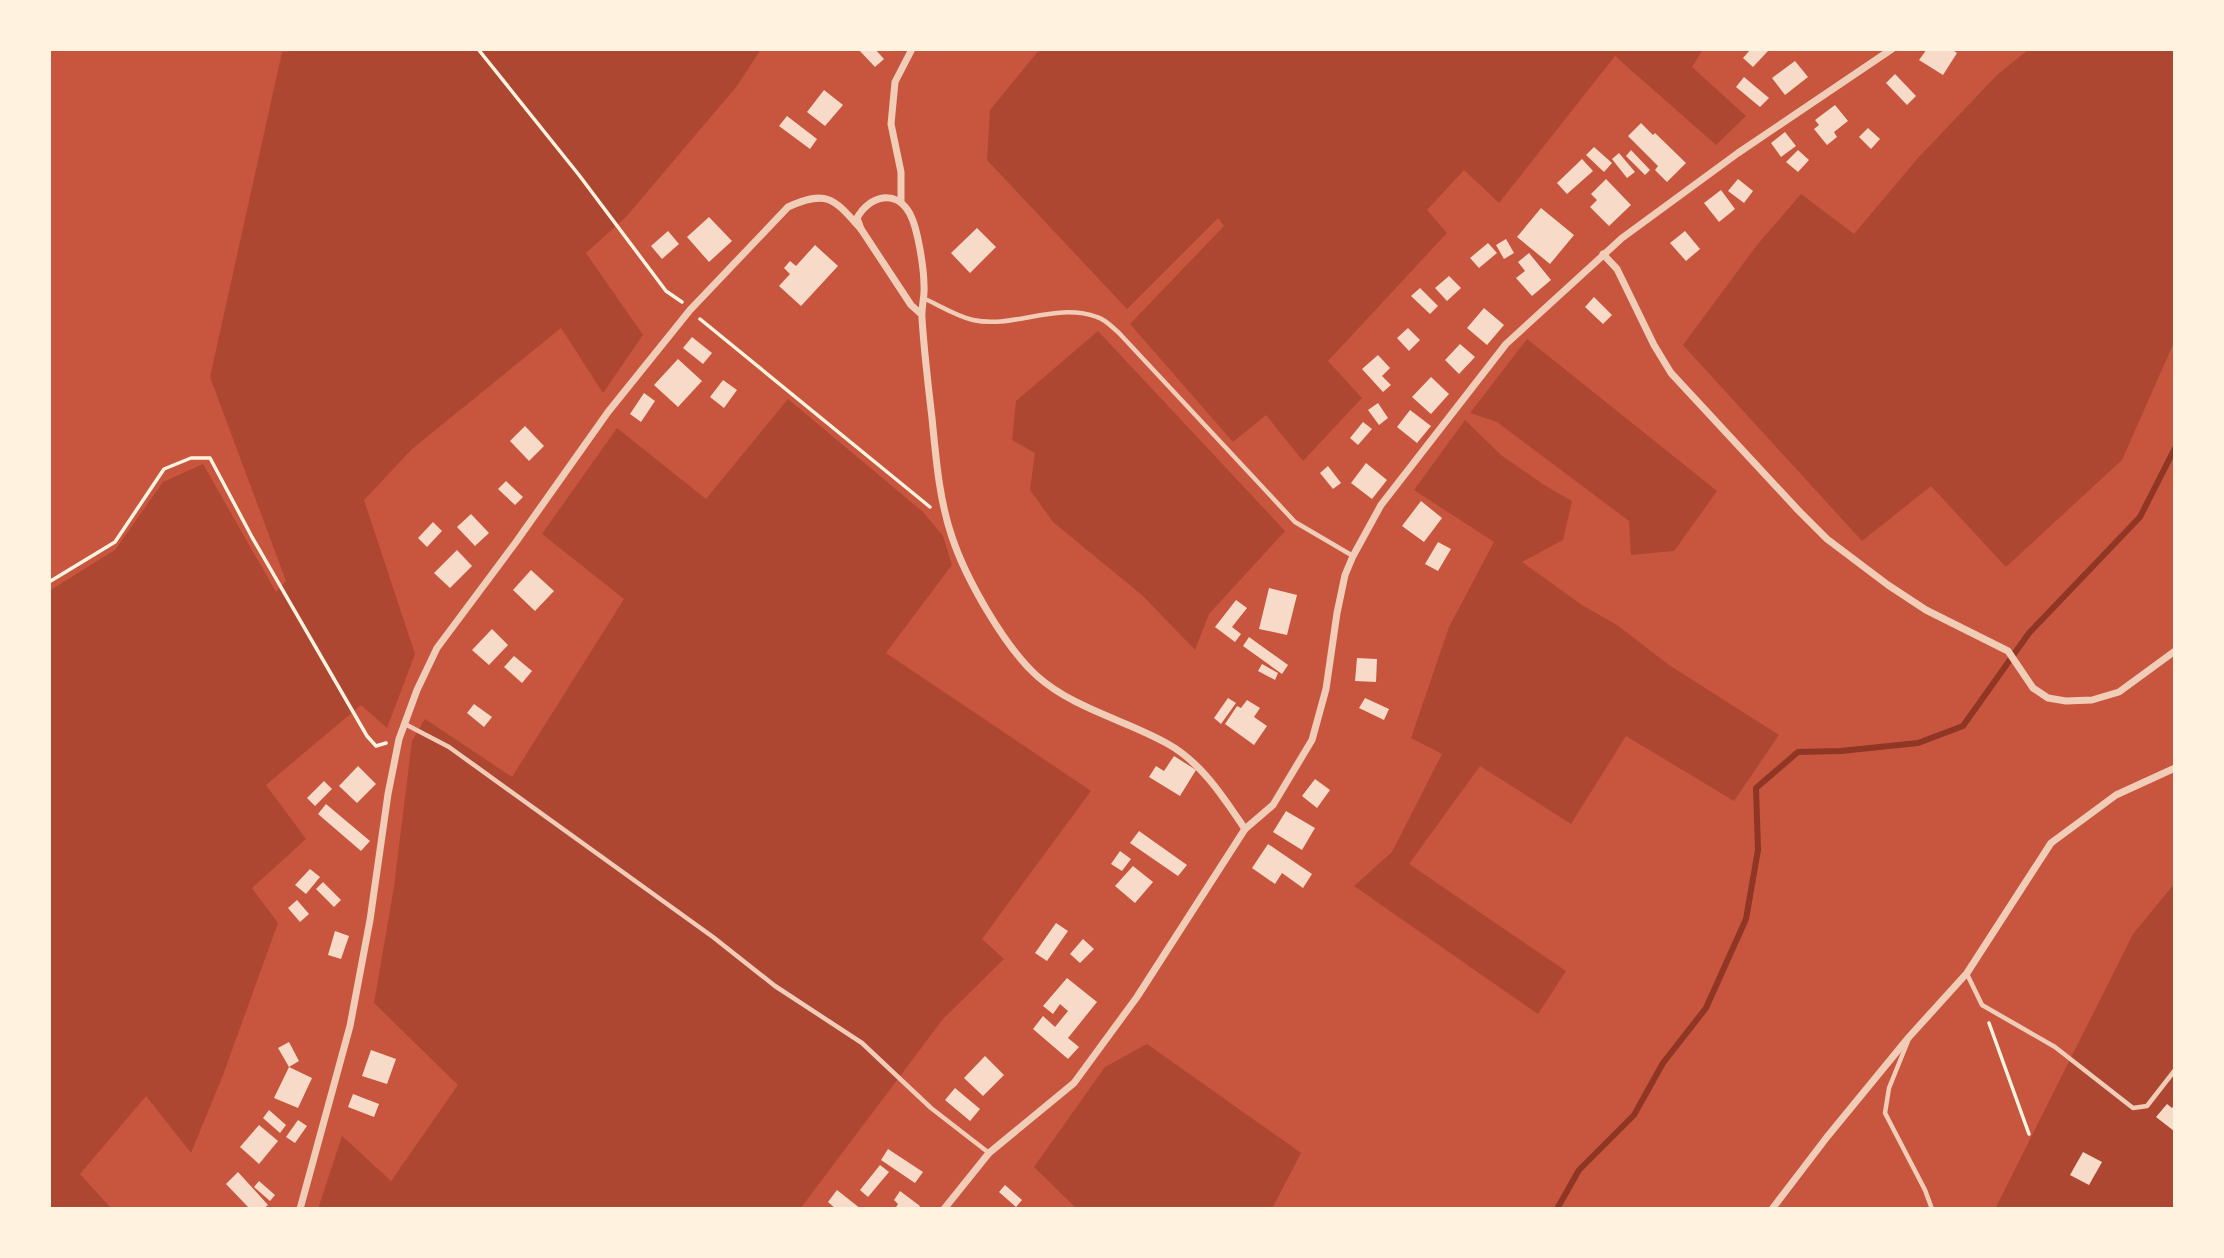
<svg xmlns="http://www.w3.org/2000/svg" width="2224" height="1258" viewBox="0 0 2224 1258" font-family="Rubik,sans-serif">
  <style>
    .green { fill: #ae4732 }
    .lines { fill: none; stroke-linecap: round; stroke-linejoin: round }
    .stream { stroke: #8f3625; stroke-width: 6 }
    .building { fill: #f7dbc8 }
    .path { stroke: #fff3e0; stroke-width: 3.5 }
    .service { stroke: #f1ccb7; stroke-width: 4.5 }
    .minor { stroke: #f1ccb7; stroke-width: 7 }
  </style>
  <rect width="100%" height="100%" fill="#c8553d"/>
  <g class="green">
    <polygon points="309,49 761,49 737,86 626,217 586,253 643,335 603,393 561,328 412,449 364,500 415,654 387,728 361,705 266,785 306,839 252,888 278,923 223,1075 191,1153 146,1096 80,1174 112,1209 49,1209 49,591 115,550 163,482 203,464 276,592 286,581 210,377 282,52"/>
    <polygon points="1040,49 1703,49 1692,67 1746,116 1716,145 1615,56 1499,203 1464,170 1427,210 1447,233 1328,361 1362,398 1303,461 1266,415 1233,442 1130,324 1224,226 1218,218 1127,309 987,160 990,110"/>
    <polygon points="2029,49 2175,49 2175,340 2122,460 2006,567 1931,486 1862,541 1683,345 1757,245 1801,194 1854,234 1918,158 1997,75"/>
    <polygon points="1098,331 1285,531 1209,614 1195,650 1143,596 1053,522 1030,490 1035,453 1012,440 1016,401"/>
    <polygon points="1527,339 1717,491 1674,551 1631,555 1629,521 1497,422 1470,413"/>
    <polygon points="788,399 923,512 943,536 952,565 886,653 1091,791 982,939 1004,959 943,1019 800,1209 318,1209 342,1136 391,1181 458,1085 374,1003 394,887 412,741 425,719 512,777 624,599 542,534 617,428 706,499"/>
    <polygon points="1465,420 1501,455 1544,485 1572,501 1563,540 1522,562 1582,605 1617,625 1669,665 1779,735 1734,801 1626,736 1571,824 1480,766 1409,864 1566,971 1538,1014 1354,886 1392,852 1442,754 1411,738 1449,627 1494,542 1414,490"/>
    <polygon points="2175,883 2175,1209 1995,1209 2133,934"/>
    <polygon points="1147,1044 1301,1153 1272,1209 1077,1209 1034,1167 1105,1067"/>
  </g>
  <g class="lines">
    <polyline class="stream" points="1557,1209 1579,1170 1634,1115 1663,1063 1706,1008 1746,919 1758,850 1756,788 1798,752 1841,751 1918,743 1963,726 2029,633 2140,517 2175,448"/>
  </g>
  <g class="building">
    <polygon points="858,49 875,49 884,59 875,67"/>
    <polygon points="1751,49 1768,51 1753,67 1743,58"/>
    <polygon points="1927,49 1951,49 1957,53 1943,75 1919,60"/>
    <polygon points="1795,61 1808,77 1785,95 1772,78"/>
    <polygon points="1895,74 1916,96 1907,105 1886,83"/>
    <polygon points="1744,77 1769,98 1760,107 1736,87"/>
    <polygon points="824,90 843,105 825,126 807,112"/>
    <polygon points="1835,105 1848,121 1834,132 1837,137 1827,145 1814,129 1819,125 1815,120"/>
    <polygon points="787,116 817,139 810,149 779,126"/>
    <polygon points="1641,123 1653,135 1655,133 1686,163 1667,182 1655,170 1658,166 1628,136"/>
    <polygon points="1868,128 1880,139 1871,149 1859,137"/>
    <polygon points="1785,132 1796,146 1781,157 1771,143"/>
    <polygon points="1594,147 1612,163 1604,172 1586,155"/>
    <polygon points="1631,150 1650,170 1645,175 1626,156"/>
    <polygon points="1798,150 1809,160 1798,172 1786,162"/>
    <polygon points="1619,153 1635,172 1627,178 1612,159"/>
    <polygon points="1582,159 1593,171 1567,194 1557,183"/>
    <polygon points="1606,179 1631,205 1609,226 1590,207 1597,200 1591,194"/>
    <polygon points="1738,179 1753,191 1744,203 1728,191"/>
    <polygon points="1721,190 1735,209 1719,222 1704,203"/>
    <polygon points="1541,208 1574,235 1550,264 1517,237"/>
    <polygon points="709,217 732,241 709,262 687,237"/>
    <polygon points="977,228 996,247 970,273 951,253"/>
    <polygon points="668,231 679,244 662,259 651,246"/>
    <polygon points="1685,231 1700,249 1686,261 1670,243"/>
    <polygon points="1506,239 1514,253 1504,259 1496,245"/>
    <polygon points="1488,243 1497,253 1479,268 1470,258"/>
    <polygon points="815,245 838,266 801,306 779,286 790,274 784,268 790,261 796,266"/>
    <polygon points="1529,253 1551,280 1532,296 1516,278 1525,271 1518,262"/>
    <polygon points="1449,276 1461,288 1447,301 1435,288"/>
    <polygon points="1420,288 1438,306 1430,314 1411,296"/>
    <polygon points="1594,297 1612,315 1603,324 1585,307"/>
    <polygon points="1484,308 1504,325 1487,345 1467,328"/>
    <polygon points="1408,328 1420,340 1409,351 1397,338"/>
    <polygon points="692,337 712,353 703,364 683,348"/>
    <polygon points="1460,344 1475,357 1459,374 1445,360"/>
    <polygon points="1378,355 1390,368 1382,376 1391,385 1383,392 1362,369"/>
    <polygon points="678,359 702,381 678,407 654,385"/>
    <polygon points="1431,377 1449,394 1431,414 1412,397"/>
    <polygon points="723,380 737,390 724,408 710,397"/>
    <polygon points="644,393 655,401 641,422 630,414"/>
    <polygon points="1378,403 1388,418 1379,425 1368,410"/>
    <polygon points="1410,410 1431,426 1417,443 1397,427"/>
    <polygon points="1363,422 1372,429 1358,445 1350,438"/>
    <polygon points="525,426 544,446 529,461 510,441"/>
    <polygon points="1366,463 1387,480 1372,499 1351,483"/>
    <polygon points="1328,466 1341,483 1333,489 1320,473"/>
    <polygon points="506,481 523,497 515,505 498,489"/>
    <polygon points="1421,501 1442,518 1424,542 1402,526"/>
    <polygon points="471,514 489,533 475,546 457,527"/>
    <polygon points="433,522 442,531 427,547 418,538"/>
    <polygon points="1438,542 1451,549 1438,571 1425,564"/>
    <polygon points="457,550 472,566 450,588 434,573"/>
    <polygon points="531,570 554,591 535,611 513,590"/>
    <polygon points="1269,588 1297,595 1287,635 1259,629"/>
    <polygon points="1236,600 1247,608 1232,627 1241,634 1235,642 1215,627"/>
    <polygon points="492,629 508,645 489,665 472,650"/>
    <polygon points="1249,637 1288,665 1282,674 1243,646"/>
    <polygon points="514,656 532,671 522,683 504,667"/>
    <polygon points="1357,658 1377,659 1376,682 1355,681"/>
    <polygon points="1262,664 1278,673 1275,680 1258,671"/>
    <polygon points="1228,698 1236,703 1221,724 1214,718"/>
    <polygon points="1365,698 1389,709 1384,720 1359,708"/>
    <polygon points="1247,700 1260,708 1254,717 1267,726 1254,745 1225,724 1237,706 1241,708"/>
    <polygon points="474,704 492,717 484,727 467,713"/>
    <polygon points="1174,756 1196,770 1180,796 1149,777 1156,766 1164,771"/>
    <polygon points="358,766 376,784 357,803 339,786"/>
    <polygon points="1315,779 1330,790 1317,808 1302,796"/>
    <polygon points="324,781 332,789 315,806 307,798"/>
    <polygon points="326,804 370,841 361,851 318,814"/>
    <polygon points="1286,811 1315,828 1302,850 1273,832"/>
    <polygon points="1139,831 1187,865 1178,876 1130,843"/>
    <polygon points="1268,844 1312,874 1303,888 1282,873 1275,884 1252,868"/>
    <polygon points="1120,851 1131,859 1122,871 1111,864"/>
    <polygon points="1133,866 1153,882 1135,903 1115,886"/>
    <polygon points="310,869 320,877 306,894 295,885"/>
    <polygon points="323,882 341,900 334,907 316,889"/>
    <polygon points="297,900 309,914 300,922 288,908"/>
    <polygon points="1056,923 1068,931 1047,961 1035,953"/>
    <polygon points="335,931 349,936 341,959 328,955"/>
    <polygon points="1083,939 1094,949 1080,963 1070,954"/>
    <polygon points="1067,978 1097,1002 1068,1038 1079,1047 1068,1059 1033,1029 1043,1016 1055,1027 1068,1011 1060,1004 1053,1014 1043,1006"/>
    <polygon points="289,1042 299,1061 289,1067 312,1078 298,1108 274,1098 289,1067 278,1048"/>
    <polygon points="371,1050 396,1059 387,1084 362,1076"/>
    <polygon points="985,1056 1004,1075 983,1096 964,1078"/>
    <polygon points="955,1088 980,1109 970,1121 945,1100"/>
    <polygon points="353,1094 379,1104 374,1117 348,1107"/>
    <polygon points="2167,1104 2172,1108 2175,1104 2174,1131 2156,1117"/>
    <polygon points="269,1110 286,1125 280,1133 263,1118"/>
    <polygon points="298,1120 307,1126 295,1143 286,1137"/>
    <polygon points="259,1125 278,1141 259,1164 240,1147"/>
    <polygon points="888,1149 923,1172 915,1183 881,1160"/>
    <polygon points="2083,1152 2102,1162 2089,1185 2070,1175"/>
    <polygon points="880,1165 889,1172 868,1197 860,1190"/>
    <polygon points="238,1172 268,1205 263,1209 250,1209 226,1184"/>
    <polygon points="259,1181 275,1195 270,1201 254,1187"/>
    <polygon points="1005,1185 1022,1200 1016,1207 999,1192"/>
    <polygon points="837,1190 861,1209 836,1209 828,1202"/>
    <polygon points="900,1191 920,1206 918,1209 895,1209 898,1204 894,1200"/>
  </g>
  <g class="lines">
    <g class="path">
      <polyline points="478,49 579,175 666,291 682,302"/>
      <polyline points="700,319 930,507"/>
      <polyline points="49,582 115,542 164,469 191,458 210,458 252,537 367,736 376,746 386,743"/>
      <polyline points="1989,1023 2029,1134"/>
    </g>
    <g class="service">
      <path d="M923,298C939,305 956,316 973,320C1013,329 1055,302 1097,317C1105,319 1112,327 1119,333L1295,522L1353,556"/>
      <polyline points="405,724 449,747 713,937 775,986 862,1043 931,1108 989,1153"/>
      <polyline points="1967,974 1982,1005 2055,1047 2133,1108 2147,1106 2175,1070"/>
      <polyline points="1908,1041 1889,1088 1885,1113 1925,1190 1932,1209"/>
    </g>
    <g class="minor">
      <polyline points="901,202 901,172 891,124 895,82 912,49"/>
      <polyline points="1603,254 1617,269 1654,345 1671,373 1798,510 1827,539 1888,585 1926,610 2008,651 2033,688 2048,698 2066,701 2092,700 2119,692 2175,651"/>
      <path d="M921,314L911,305L861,229L857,218C869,196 896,188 910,214C918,229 924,269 924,286C925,297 921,307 922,318C924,351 928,384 932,418C936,458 939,499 952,537C966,579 1004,646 1037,676C1074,709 1126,720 1168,744C1202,763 1224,798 1245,829"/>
      <path d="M300,1209L350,1026L370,920L388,794L399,739L417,690L437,648L516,542L608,412L690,310L788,207C828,189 834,199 861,229"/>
      <polyline points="944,1209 989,1153 1074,1083 1137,997 1245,829 1273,805 1312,740 1326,689 1337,613 1345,575 1353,556 1381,505 1506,344 1622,238 1738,153 1892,49"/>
      <polyline points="1772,1209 1827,1137 1909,1037 1967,973 2051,843 2116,795 2175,768"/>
    </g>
  </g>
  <rect width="2224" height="1258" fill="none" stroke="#fff3e0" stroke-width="102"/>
</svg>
